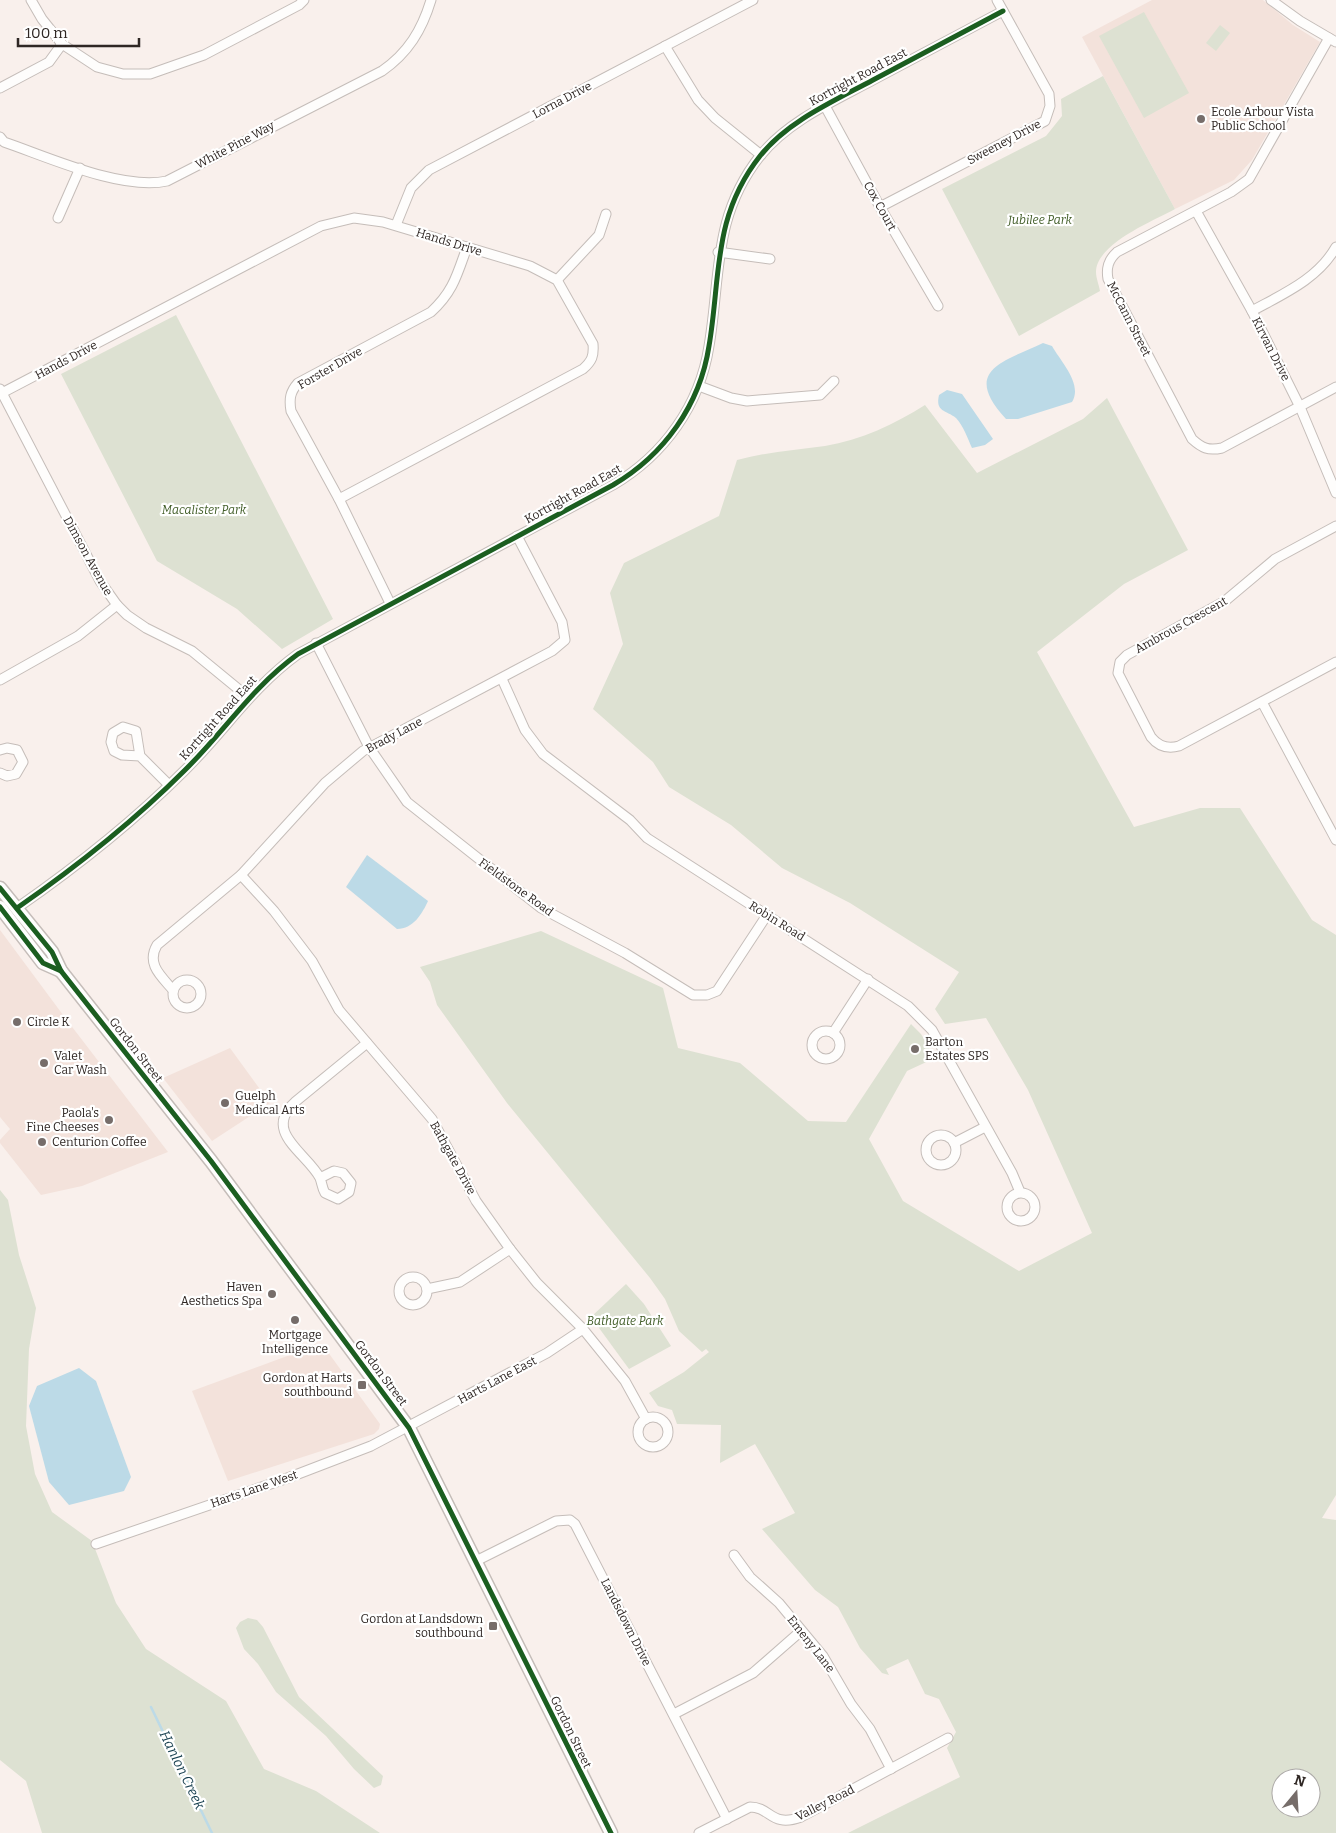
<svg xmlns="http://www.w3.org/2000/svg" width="1336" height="1833" viewBox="0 0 1336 1833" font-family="Bitter,serif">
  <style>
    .built { fill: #f3e2db }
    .green { fill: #dde1d2; fill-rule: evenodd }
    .water { fill: #bcdae7 }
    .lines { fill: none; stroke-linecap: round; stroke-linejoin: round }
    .stream { stroke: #bcdae7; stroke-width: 2.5 }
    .street-casing { stroke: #c5bdb9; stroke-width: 11 }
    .secondary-casing { stroke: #c5bdb9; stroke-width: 15 }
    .street { stroke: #fefdfc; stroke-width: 9 }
    .secondary { stroke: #fefdfc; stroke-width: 12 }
    .cycleway-casing { stroke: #fff; stroke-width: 8 }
    .cycleway { stroke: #1b5e20; stroke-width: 5 }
    .poi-dot { fill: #766d6a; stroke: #fff; stroke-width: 2 }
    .labels { text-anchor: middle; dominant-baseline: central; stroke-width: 4.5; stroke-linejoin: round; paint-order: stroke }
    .street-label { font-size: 12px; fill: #2f2724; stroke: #fff }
    .poi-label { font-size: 12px; fill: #2f2724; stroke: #fff; text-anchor: start }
    .park-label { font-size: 12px; font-style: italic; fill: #425e29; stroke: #fff }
    .water-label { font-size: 14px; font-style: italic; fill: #173f4f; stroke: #fff }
  </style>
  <rect width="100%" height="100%" fill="#f9f0ec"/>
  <g class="built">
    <polygon points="1152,0 1263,0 1293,25 1320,42 1252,160 1234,180 1175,209 1082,37"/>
    <polygon points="0,930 66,1019 168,1152 82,1186 41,1195 0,1143 0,1140 10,1129 0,1117"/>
    <polygon points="230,1048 270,1103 212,1141 163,1078"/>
    <polygon points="317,1345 325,1348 380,1424 379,1429 374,1434 228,1481 192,1391"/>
  </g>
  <g class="green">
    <polygon points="1144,12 1189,93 1144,118 1099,36"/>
    <polygon points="1220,25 1230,33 1216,51 1206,43"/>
    <path d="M1103,76L1175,209C1153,221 1096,244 1096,272C1096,278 1099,285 1100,291L1019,336L942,189L1046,136L1062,116L1061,99Z"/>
    <polygon points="176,315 333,619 282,649 237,609 157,561 61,374"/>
    <path d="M1107,398L1188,550L1124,584L1037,652L1134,827L1200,808H1240L1312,920L1336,935V1495L1322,1518L1336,1520V1833H848L960,1777L947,1748L956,1732L939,1699L925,1694L908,1659L886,1669L889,1675L882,1673L860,1648L838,1607L815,1590L762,1529L795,1513L755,1444L720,1463L721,1425L677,1424L672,1410L658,1406L649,1393L684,1372L709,1352L706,1349L702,1352L679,1331L665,1299L650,1278L507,1103L437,1005L430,982L420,967L541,931L663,988L678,1048L740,1063L808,1121L846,1122L911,1024L921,1034L935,1058L907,1071L869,1139L903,1201L1019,1271L1092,1233L1028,1090L986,1018L945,1024L935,1009L959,972L850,903L782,868L731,825L669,787L653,762L593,709L623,644L610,593L624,563L719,516L737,460C766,452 795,450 825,446C861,440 895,424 925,405L977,473L1083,419ZM1281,1778H1311V1808H1281Z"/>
    <polygon points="0,1190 8,1200 19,1255 36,1308 29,1349 26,1426 35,1474 52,1512 92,1541 116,1603 146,1649 226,1701 264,1769 316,1791 380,1833 42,1833 26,1781 0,1760"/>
    <polygon points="626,1284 644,1304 671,1346 629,1369 591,1317"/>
    <polygon points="248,1618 257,1620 263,1627 299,1697 383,1776 381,1785 374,1788 354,1769 326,1736 276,1692 258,1664 244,1649 236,1628 240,1622"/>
  </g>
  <g class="water">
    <path d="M1043,343L1052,346C1061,362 1083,384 1072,402L1018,419H1006C961,370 1003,362 1043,343Z"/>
    <path d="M947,390L962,394L993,439L985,445L972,448C968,439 963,425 956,418C946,410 935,412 939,395Z"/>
    <path d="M367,855L428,901C422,914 413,929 397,929L346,887Z"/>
    <polygon points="79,1368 96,1381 131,1477 124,1491 69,1505 49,1482 29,1406 37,1386"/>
  </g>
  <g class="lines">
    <polyline class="stream" points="151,1707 212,1833"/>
    <g class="street-casing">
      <g id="street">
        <polyline points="31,0 42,19 62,44 97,67 123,74 150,74 204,55 299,5 304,0"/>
        <polyline points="1271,0 1300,21 1336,42"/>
        <path d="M1329,38L1249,179L1231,192L1117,252C1108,260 1106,268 1108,279L1192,439C1202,448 1208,451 1222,448L1336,387"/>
        <polyline points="665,46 698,100 715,118 761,155"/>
        <polyline points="0,88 49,62 62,44"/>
        <polyline points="825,106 880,207 938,306"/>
        <path d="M0,137L4,142C48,157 122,191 167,181L382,71C408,53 422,30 431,0"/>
        <polyline points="880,207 1045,121 1050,106 1049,94 997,0"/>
        <polyline points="1196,211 1252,311 1300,407 1336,493"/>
        <polyline points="58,218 80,168"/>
        <polyline points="396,225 411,188 429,170 753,0"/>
        <polyline points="718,252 770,259"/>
        <polyline points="557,280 599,235 606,214"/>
        <path d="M1252,311C1283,294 1318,279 1336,247"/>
        <polyline points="699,386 731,398 747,401 820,395 834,381"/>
        <polyline points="0,389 100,581 117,605 127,615 146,628 192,651 248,697"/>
        <path d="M0,394L321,226L354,218L383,222L530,266L557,280L593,344C594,356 592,361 583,369L339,499"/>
        <path d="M1336,526L1275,559L1225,601L1127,655L1120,662L1118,673L1151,737C1159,747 1168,749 1179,746L1336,662"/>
        <path d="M390,603L339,499L291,411C289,399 290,392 298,383L431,312C453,292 457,275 467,247"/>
        <polyline points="316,643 369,747 407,802 541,908 625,953 693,995 707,995 717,991 767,915"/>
        <polyline points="502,679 525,730 543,754 630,820 647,838 908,1006 932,1030 1012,1173 1020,1192"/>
        <polyline points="0,680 78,636 117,605"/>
        <polyline points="1262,702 1336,840"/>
        <polyline points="0,750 7,748 17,750 23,762 16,774 7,776 0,773"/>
        <polyline points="140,756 122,755 114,751 111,742 113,733 123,727 136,731 140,756 169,785"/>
        <polyline points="241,875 274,911 312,961 339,1010 432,1119 476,1201 510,1249 537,1283 583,1329 625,1381 646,1419"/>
        <path d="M17,908C76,867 134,821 184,771C225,731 251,688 298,654L613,485C664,455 700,405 709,346C721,276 712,217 760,156C788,121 834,101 873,80C916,57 959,34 1003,11"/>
        <circle cx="187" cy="994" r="14"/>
        <path d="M173,990C161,976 146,964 157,945L241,875L325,783L363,751L552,651L565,640L562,622L517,536"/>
        <circle cx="826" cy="1045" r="14"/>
        <polyline points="833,1033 868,979"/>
        <circle cx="941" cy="1150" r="15"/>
        <polyline points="954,1143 985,1127"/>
        <path d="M320,1178L334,1171L343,1173L351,1183L349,1192L338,1199L325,1193C322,1188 322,1183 320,1178C307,1153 262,1132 295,1102L367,1043"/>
        <circle cx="1021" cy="1207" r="14"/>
        <circle cx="413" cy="1291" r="14"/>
        <polyline points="427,1289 460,1282 510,1249"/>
        <circle cx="653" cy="1432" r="15"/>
        <polyline points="96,1544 285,1479 371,1446 547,1353 583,1329"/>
        <polyline points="734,1555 750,1577 779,1603 823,1656 851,1704 870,1729 891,1769"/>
        <polyline points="476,1561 556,1521 570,1520 575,1524 727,1819"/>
        <polyline points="674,1714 753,1673 801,1631"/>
        <path d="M699,1833L750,1807C771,1807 771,1828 801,1817L948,1738"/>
      </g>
    </g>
    <g class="secondary-casing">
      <g id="secondary">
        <polyline points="0,888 52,952 61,971 211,1161 409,1428 611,1833"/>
        <polyline points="0,907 43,963 61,971"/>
      </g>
    </g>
    <use href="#street" class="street"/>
    <use href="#secondary" class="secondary"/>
    <g class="cycleway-casing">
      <g id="cycleway">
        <polyline points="0,888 52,952 61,971 211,1161 409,1428 611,1833"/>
        <polyline points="0,907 43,963 61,971"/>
        <path d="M17,908C76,867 134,821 184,771C225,731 251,688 298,654L613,485C664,455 700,405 709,346C721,276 712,217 760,156C788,121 834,101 873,80C916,57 959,34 1003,11"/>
      </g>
    </g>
    <use href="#cycleway" class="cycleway"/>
  </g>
  <g class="poi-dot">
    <circle cx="1201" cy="119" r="5"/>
    <circle cx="17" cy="1022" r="5"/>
    <circle cx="915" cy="1049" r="5"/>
    <circle cx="44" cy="1063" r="5"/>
    <circle cx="225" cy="1103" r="5"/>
    <circle cx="109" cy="1120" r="5"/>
    <circle cx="42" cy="1142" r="5"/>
    <circle cx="272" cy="1294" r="5"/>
    <circle cx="295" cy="1320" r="5"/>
    <rect x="357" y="1380" width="10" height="10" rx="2.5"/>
    <rect x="488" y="1621" width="10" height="10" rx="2.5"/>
  </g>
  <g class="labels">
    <g class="street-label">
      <text transform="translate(858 77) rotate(-28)">Kortright Road East</text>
      <text transform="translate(562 100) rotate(-28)">Lorna Drive</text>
      <text transform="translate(1004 142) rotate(-28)">Sweeney Drive</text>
      <text transform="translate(235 145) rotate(-28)">White Pine Way</text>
      <text transform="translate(880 206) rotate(61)">Cox Court</text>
      <text transform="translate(449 242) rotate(17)">Hands Drive</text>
      <text transform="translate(1129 319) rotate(63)">McCann Street</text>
      <text transform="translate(1271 349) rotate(63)">Kirvan Drive</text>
      <text transform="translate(66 360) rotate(-28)">Hands Drive</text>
      <text transform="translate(330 368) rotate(-30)">Forster Drive</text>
      <text transform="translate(573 494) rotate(-29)">Kortright Road East</text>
      <text transform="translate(88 556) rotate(61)">Dimson Avenue</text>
      <text transform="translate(1181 625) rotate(-29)">Ambrous Crescent</text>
      <text transform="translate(218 718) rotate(-48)">Kortright Road East</text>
      <text transform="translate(394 735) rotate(-28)">Brady Lane</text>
      <text transform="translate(516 887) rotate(36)">Fieldstone Road</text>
      <text transform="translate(777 921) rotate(32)">Robin Road</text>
      <text transform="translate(136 1050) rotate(52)">Gordon Street</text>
      <text transform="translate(453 1158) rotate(61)">Bathgate Drive</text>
      <text transform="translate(381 1373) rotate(53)">Gordon Street</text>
      <text transform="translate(497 1380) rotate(-28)">Harts Lane East</text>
      <text transform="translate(254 1489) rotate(-19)">Harts Lane West</text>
      <text transform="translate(626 1622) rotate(63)">Landsdown Drive</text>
      <text transform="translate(811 1644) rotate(52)">Emeny Lane</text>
      <text transform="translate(571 1732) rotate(64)">Gordon Street</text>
      <text transform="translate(825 1803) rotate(-27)">Valley Road</text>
    </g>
    <g class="poi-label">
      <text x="1211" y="112">Ecole Arbour Vista<tspan x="1211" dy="14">Public School</tspan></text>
      <text x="27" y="1022">Circle K</text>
      <text x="925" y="1042">Barton<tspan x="925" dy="14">Estates SPS</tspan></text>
      <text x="54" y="1056">Valet<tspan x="54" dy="14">Car Wash</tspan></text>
      <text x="235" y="1096">Guelph<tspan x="235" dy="14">Medical Arts</tspan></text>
      <text x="99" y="1113" text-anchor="end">Paola's<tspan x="99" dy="14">Fine Cheeses</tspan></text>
      <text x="52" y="1142">Centurion Coffee</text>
      <text x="262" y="1287" text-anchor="end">Haven<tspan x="262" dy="14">Aesthetics Spa</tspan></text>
      <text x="295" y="1335" text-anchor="middle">Mortgage<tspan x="295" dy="14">Intelligence</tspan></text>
      <text x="352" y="1378" text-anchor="end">Gordon at Harts<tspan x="352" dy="14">southbound</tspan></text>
      <text x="483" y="1619" text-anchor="end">Gordon at Landsdown<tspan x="483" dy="14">southbound</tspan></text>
    </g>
    <g class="park-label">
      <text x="1040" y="220">Jubilee Park</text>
      <text x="204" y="510">Macalister Park</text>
      <text x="625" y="1321">Bathgate Park</text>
    </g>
    <g class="water-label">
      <text transform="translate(182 1770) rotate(64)">Hanlon Creek</text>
    </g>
  </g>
  <g transform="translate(1296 1793) rotate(18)"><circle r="24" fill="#ffffff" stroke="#aca9a7"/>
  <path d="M0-4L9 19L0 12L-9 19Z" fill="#766d6a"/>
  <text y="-8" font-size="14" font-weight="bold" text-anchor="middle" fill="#2f2724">N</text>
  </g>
  <path d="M18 38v8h121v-8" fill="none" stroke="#2f2724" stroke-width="2.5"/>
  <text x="25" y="38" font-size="15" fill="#2f2724" stroke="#ffffff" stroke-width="4" paint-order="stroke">100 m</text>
</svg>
